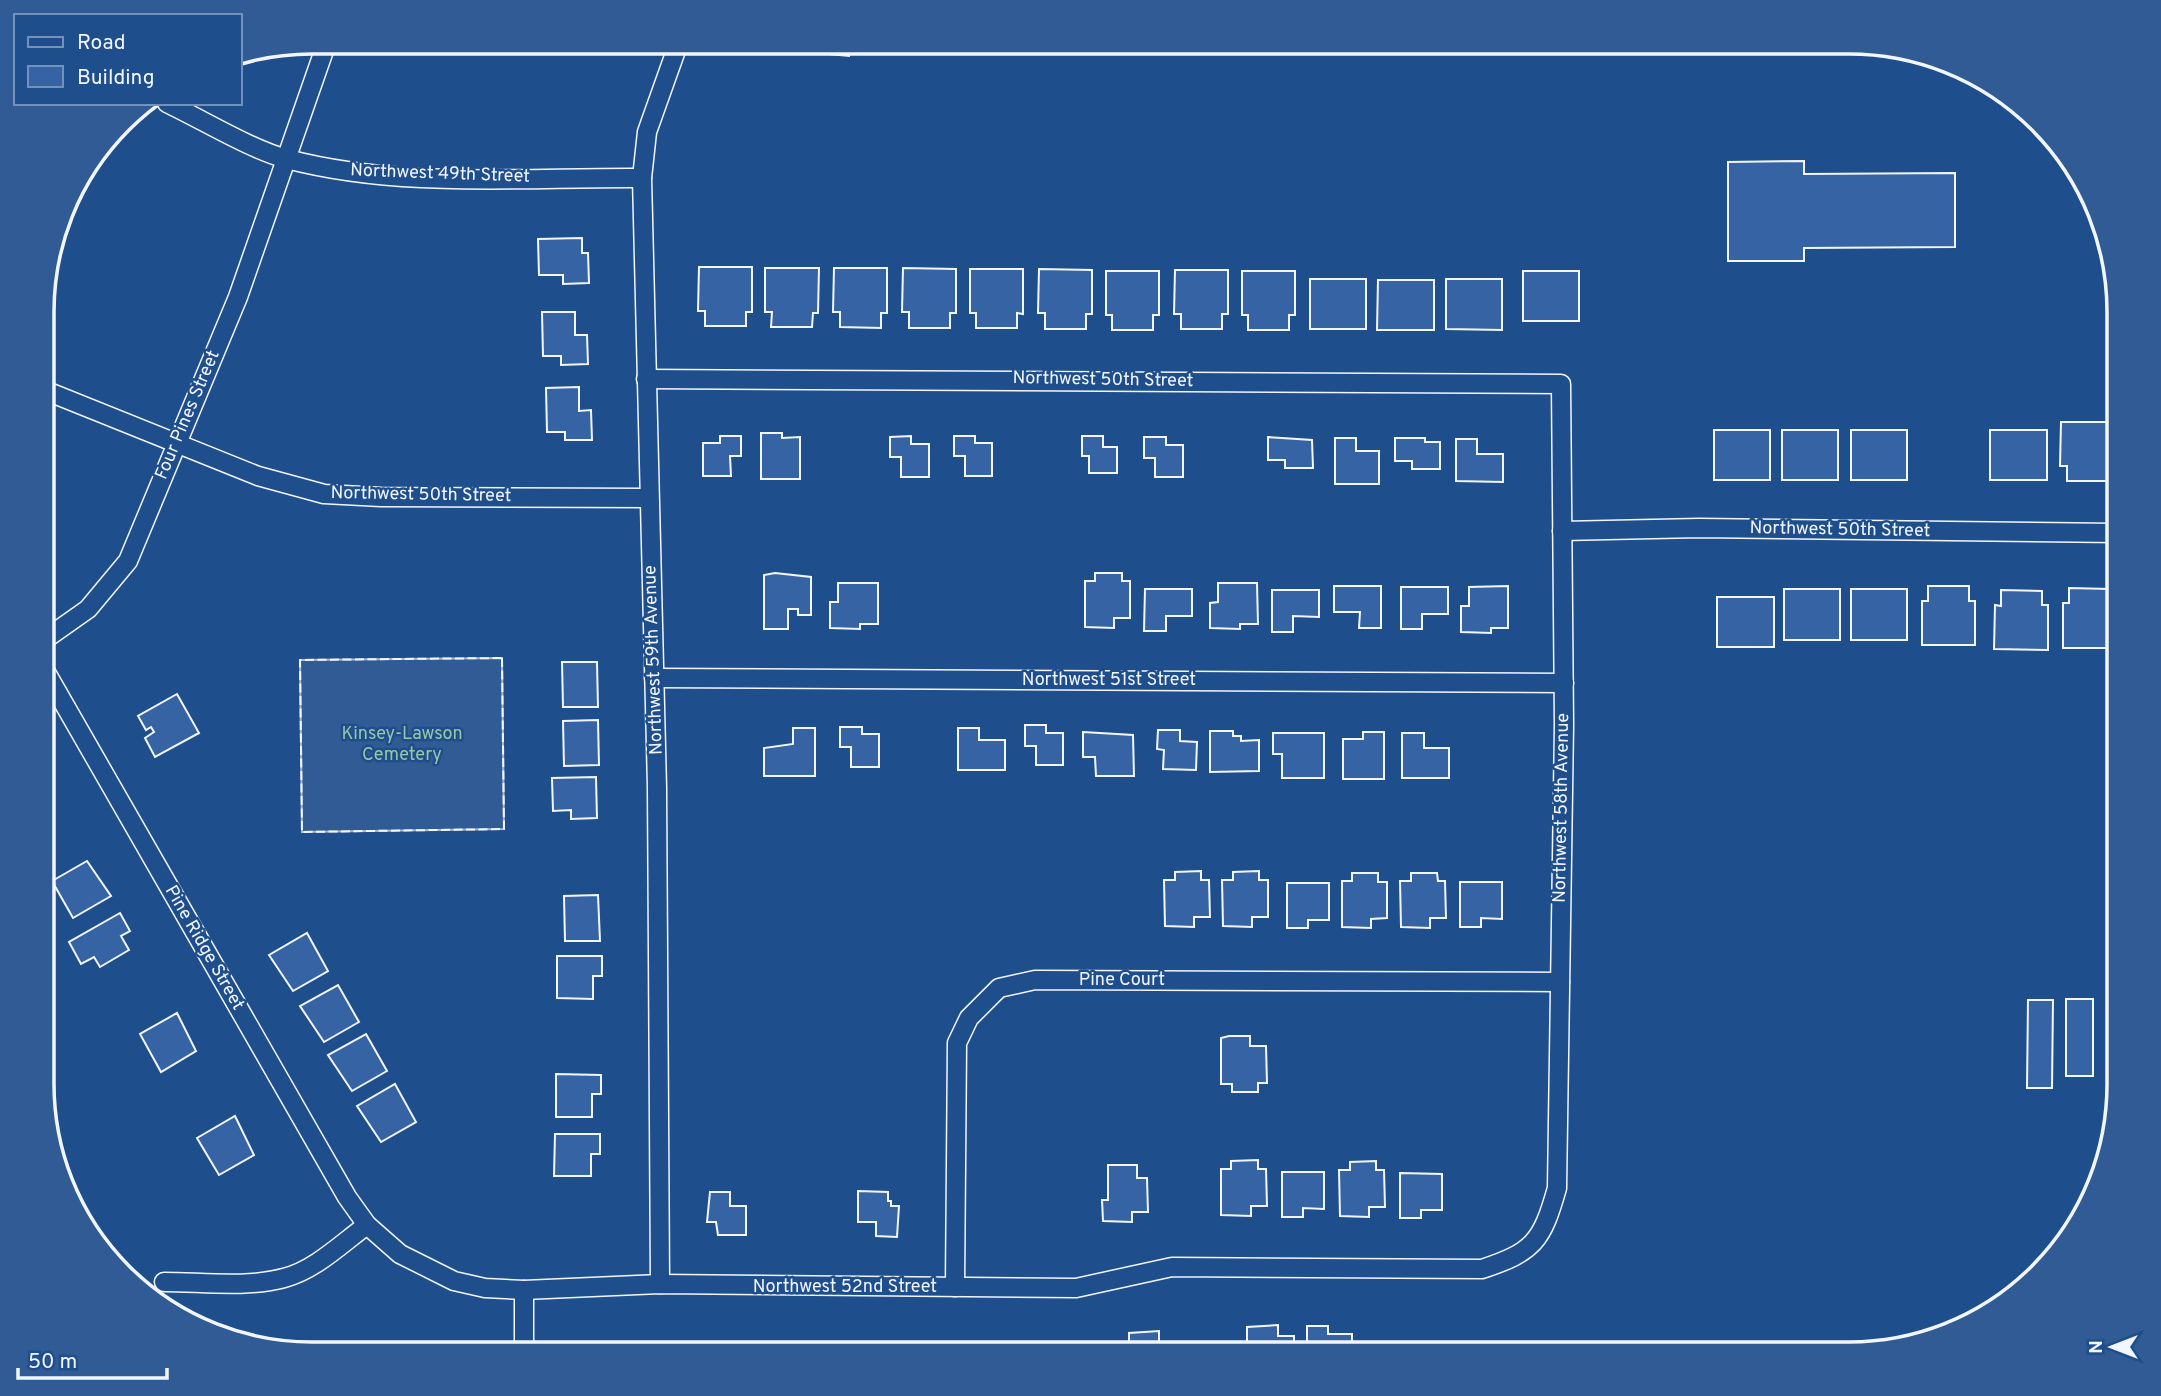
<svg xmlns="http://www.w3.org/2000/svg" width="2161" height="1396" viewBox="0 0 2161 1396" font-family="Overpass,sans-serif">
  <style>
    .built { fill: #305b95; stroke: #a8bbd7; stroke-width: 2 }
    .building { fill: #3563a3; stroke: #f2f6ff; stroke-width: 2 }
    .lines { fill: none; stroke-linecap: round; stroke-linejoin: round }
    .street-casing { stroke: #f2f6ff; stroke-width: 21 }
    .street { stroke: #1f4e8c; stroke-width: 18 }
    .fence { stroke: #f2f6ff; stroke-width: 2; stroke-dasharray: 9 3.5; stroke-linecap: butt }
    .labels { text-anchor: middle; dominant-baseline: central; stroke-width: 5; stroke-linejoin: round; paint-order: stroke }
    .street-label { font-size: 18px; fill: #f2f6ff; stroke: #1f4e8c }
    .park-label { font-size: 18px; fill: #97c8a6; stroke: #1f4e8c }
    .rim { fill: none; stroke: #f2f6ff; stroke-width: 3.5 }
  </style>
  <rect width="100%" height="100%" fill="#1f4e8c"/>
  <polygon class="built" points="502,658 504,829 302,832 300,660"/>
  <g class="building">
    <polygon points="766,42 850,42 849,56 765,48"/>
    <polygon points="1804,161 1804,174 1955,173 1955,247 1804,248 1804,261 1728,261 1728,162"/>
    <polygon points="582,238 582,253 588,253 589,283 563,284 563,275 539,275 538,239"/>
    <polygon points="699,267 752,267 752,312 746,312 746,326 705,326 705,311 698,311"/>
    <polygon points="765,268 819,268 818,313 813,313 812,327 771,327 772,312 765,312"/>
    <polygon points="834,268 887,268 887,313 881,313 881,328 840,327 840,312 833,312"/>
    <polygon points="903,268 956,269 956,313 950,313 950,328 909,328 909,312 902,312"/>
    <polygon points="970,269 1023,269 1023,314 1017,313 1017,328 976,328 976,313 970,313"/>
    <polygon points="1039,269 1092,270 1092,314 1086,314 1086,329 1045,329 1045,313 1038,313"/>
    <polygon points="1175,270 1228,270 1228,314 1222,314 1222,329 1181,329 1181,314 1174,314"/>
    <polygon points="1106,271 1159,271 1159,315 1153,315 1153,330 1112,330 1112,315 1106,315"/>
    <polygon points="1242,271 1295,271 1295,315 1289,315 1289,330 1248,330 1248,315 1242,315"/>
    <rect x="1523" y="271" width="56" height="50"/>
    <rect x="1310" y="279" width="56" height="50"/>
    <polygon points="1446,279 1502,279 1502,330 1446,329"/>
    <polygon points="1378,280 1434,280 1434,330 1377,330"/>
    <polygon points="542,312 575,312 575,335 587,335 588,364 561,365 561,356 543,356"/>
    <polygon points="579,387 579,411 591,410 592,440 565,440 565,432 547,432 546,388"/>
    <polygon points="2061,422 2114,422 2113,466 2108,466 2108,481 2067,481 2067,466 2060,466"/>
    <rect x="1714" y="430" width="56" height="50"/>
    <rect x="1782" y="430" width="56" height="50"/>
    <rect x="1851" y="430" width="56" height="50"/>
    <rect x="1990" y="430" width="57" height="50"/>
    <polygon points="761,433 782,433 782,438 800,437 800,479 761,479"/>
    <polygon points="720,436 741,436 741,456 730,456 731,476 703,476 703,443 720,443"/>
    <polygon points="911,436 911,444 929,444 929,477 901,477 901,457 890,457 890,437"/>
    <polygon points="954,436 975,436 975,443 992,443 992,476 965,476 965,456 954,456"/>
    <polygon points="1082,436 1103,436 1103,447 1117,447 1117,473 1089,473 1089,456 1082,456"/>
    <polygon points="1144,437 1166,437 1166,445 1183,445 1183,477 1155,477 1155,458 1144,458"/>
    <polygon points="1268,437 1312,440 1313,468 1285,468 1285,460 1268,460"/>
    <polygon points="1335,438 1356,438 1356,451 1379,451 1379,484 1335,484"/>
    <polygon points="1395,438 1425,438 1425,442 1440,442 1440,469 1412,469 1412,461 1395,461"/>
    <polygon points="1456,439 1477,439 1477,454 1503,454 1503,482 1456,481"/>
    <polygon points="775,573 811,577 811,615 798,615 798,609 788,609 788,629 764,629 764,575"/>
    <polygon points="1095,573 1122,573 1122,581 1130,581 1130,618 1114,618 1114,628 1085,627 1085,581 1095,581"/>
    <polygon points="838,583 878,583 878,624 860,624 860,629 830,628 830,602 838,602"/>
    <polygon points="1218,583 1257,583 1258,624 1240,624 1240,629 1210,628 1210,603 1218,602"/>
    <polygon points="1334,586 1381,586 1381,628 1359,628 1360,612 1334,612"/>
    <polygon points="1508,586 1508,628 1491,628 1491,633 1461,632 1461,606 1469,606 1469,587"/>
    <polygon points="1928,586 1969,586 1969,601 1975,601 1975,645 1922,645 1922,601 1928,601"/>
    <polygon points="1401,587 1448,587 1448,614 1422,614 1422,629 1401,629"/>
    <polygon points="2069,588 2110,589 2110,603 2116,603 2116,648 2063,648 2063,603 2069,603"/>
    <polygon points="1145,589 1192,589 1192,616 1166,616 1166,631 1144,631"/>
    <rect x="1784" y="589" width="56" height="51"/>
    <rect x="1851" y="589" width="56" height="51"/>
    <polygon points="1272,590 1319,590 1319,617 1293,616 1293,632 1272,632"/>
    <polygon points="2001,590 2042,591 2042,605 2048,605 2048,650 1994,649 1995,605 2001,606"/>
    <rect x="1717" y="597" width="57" height="50"/>
    <polygon points="562,662 597,662 598,707 563,707"/>
    <polygon points="177,694 199,733 155,757 145,738 154,732 151,727 146,730 138,716"/>
    <polygon points="598,720 599,765 564,766 563,721"/>
    <polygon points="1025,725 1046,725 1046,733 1063,733 1063,765 1036,765 1036,746 1025,746"/>
    <polygon points="840,727 862,727 862,734 879,734 879,767 851,767 851,747 840,747"/>
    <polygon points="793,728 815,728 815,776 764,776 764,748 793,744"/>
    <polygon points="958,728 979,728 979,740 1005,740 1005,770 958,770"/>
    <polygon points="1158,730 1180,730 1180,741 1197,742 1196,770 1163,769 1164,750 1157,749"/>
    <polygon points="1210,731 1233,731 1233,736 1241,736 1241,741 1259,740 1259,771 1210,772"/>
    <polygon points="1083,732 1133,735 1134,776 1096,776 1095,757 1083,757"/>
    <polygon points="1363,732 1384,732 1384,779 1343,779 1343,739 1363,739"/>
    <polygon points="1273,733 1324,733 1324,778 1282,778 1282,754 1273,754"/>
    <polygon points="1402,733 1424,733 1424,748 1449,748 1449,778 1402,778"/>
    <polygon points="596,777 597,818 571,819 571,810 553,811 552,778"/>
    <polygon points="87,861 111,896 73,918 52,881"/>
    <polygon points="1201,871 1201,880 1209,880 1210,917 1194,917 1194,927 1165,926 1164,880 1175,880 1175,872"/>
    <polygon points="1259,871 1259,880 1268,880 1268,917 1252,917 1252,927 1223,926 1222,880 1233,880 1233,872"/>
    <polygon points="1352,873 1378,873 1378,882 1387,882 1387,918 1371,919 1371,928 1342,927 1342,881 1352,881"/>
    <polygon points="1411,873 1437,873 1438,881 1445,881 1446,918 1430,918 1430,928 1401,927 1400,881 1411,881"/>
    <polygon points="1460,882 1502,882 1502,919 1481,918 1481,927 1460,927"/>
    <polygon points="1287,883 1329,883 1329,920 1308,920 1308,928 1287,928"/>
    <polygon points="2116,883 2118,883 2118,920 2115,920"/>
    <polygon points="598,895 600,941 565,941 564,896"/>
    <polygon points="120,913 130,931 121,936 129,950 100,967 94,957 81,964 69,942"/>
    <polygon points="307,933 328,971 293,991 269,955"/>
    <polygon points="557,956 602,956 602,976 593,976 593,999 557,998"/>
    <polygon points="338,985 359,1022 324,1042 300,1006"/>
    <rect x="2066" y="999" width="27" height="77"/>
    <polygon points="2028,1000 2053,1000 2052,1088 2027,1088"/>
    <polygon points="177,1013 196,1051 161,1072 140,1034"/>
    <polygon points="366,1034 387,1071 352,1091 328,1055"/>
    <polygon points="1229,1036 1250,1036 1250,1046 1266,1046 1267,1083 1258,1083 1258,1092 1232,1092 1232,1084 1221,1084 1221,1038"/>
    <polygon points="556,1074 601,1075 601,1094 592,1094 592,1117 556,1117"/>
    <polygon points="395,1084 416,1122 381,1142 357,1106"/>
    <polygon points="235,1116 254,1155 219,1175 197,1138"/>
    <polygon points="555,1134 600,1134 600,1154 591,1154 591,1176 554,1176"/>
    <polygon points="1258,1160 1258,1169 1266,1169 1267,1206 1251,1206 1251,1216 1221,1215 1221,1169 1231,1169 1231,1161"/>
    <polygon points="1376,1161 1376,1170 1384,1170 1385,1207 1369,1207 1369,1217 1340,1216 1339,1170 1350,1170 1350,1162"/>
    <polygon points="1108,1165 1137,1165 1137,1178 1147,1178 1148,1212 1132,1212 1132,1222 1103,1221 1102,1200 1108,1200"/>
    <polygon points="1282,1172 1324,1172 1324,1209 1303,1208 1303,1217 1282,1217"/>
    <polygon points="1400,1173 1442,1174 1442,1210 1421,1210 1421,1218 1400,1218"/>
    <polygon points="858,1191 888,1192 888,1201 891,1201 891,1206 899,1206 897,1237 876,1236 876,1222 858,1222"/>
    <polygon points="710,1192 730,1192 730,1206 746,1206 746,1235 718,1235 716,1222 707,1222"/>
    <polygon points="1278,1325 1278,1336 1294,1336 1294,1354 1252,1354 1252,1349 1247,1349 1247,1327"/>
    <polygon points="1307,1326 1328,1326 1328,1334 1352,1334 1352,1354 1307,1354"/>
    <polygon points="1159,1331 1159,1342 1175,1342 1175,1354 1129,1354 1129,1333"/>
    <polygon points="729,1344 759,1346 759,1354 728,1354"/>
    <polygon points="864,1344 864,1353 870,1354 835,1354 835,1346"/>
    <polygon points="893,1344 915,1345 915,1350 936,1349 936,1354 893,1354"/>
    <rect x="775" y="1345" width="21" height="9"/>
  </g>
  <g class="lines">
    <g class="street-casing">
      <g id="street">
        <path d="M167,103C201,119 252,150 287,159C401,189 526,177 642,178"/>
        <polyline points="44,390 258,476 324,494 381,497 649,498"/>
        <polyline points="1562,531 1699,528 2118,533"/>
        <polyline points="44,640 88,609 128,561 238,297 327,42"/>
        <path d="M44,669L347,1197L367,1225L400,1254L454,1281L485,1288L524,1290L660,1284L1076,1288L1172,1267L1482,1269C1534,1252 1542,1241 1557,1188L1564,725L1561,384L646,379"/>
        <polyline points="654,678 1564,683"/>
        <path d="M164,1282C202,1282 247,1288 284,1278C315,1270 341,1244 367,1225"/>
        <polyline points="660,1284 657,788 642,178 647,132 679,42"/>
        <polyline points="955,1287 957,1043 969,1018 999,988 1035,980 1560,982"/>
        <polyline points="524,1354 524,1290"/>
      </g>
    </g>
    <use href="#street" class="street"/>
    <polygon class="fence" points="502,658 504,829 302,832 300,660"/>
  </g>
  <g class="labels">
    <g class="street-label">
      <text transform="translate(440 174) rotate(2)">Northwest 49th Street</text>
      <text transform="translate(1103 380) rotate(1)">Northwest 50th Street</text>
      <text transform="translate(188 415) rotate(-67)">Four Pines Street</text>
      <text transform="translate(421 495) rotate(1)">Northwest 50th Street</text>
      <text transform="translate(1840 530) rotate(1)">Northwest 50th Street</text>
      <text transform="translate(654 660) rotate(-92)">Northwest 59th Avenue</text>
      <text x="1109" y="680">Northwest 51st Street</text>
      <text transform="translate(1562 808) rotate(-89)">Northwest 58th Avenue</text>
      <text transform="translate(204 948) rotate(60)">Pine Ridge Street</text>
      <text x="1122" y="980">Pine Court</text>
      <text x="845" y="1287">Northwest 52nd Street</text>
    </g>
    <g class="park-label">
      <text x="402" y="734">Kinsey-Lawson<tspan x="402" dy="21">Cemetery</tspan></text>
    </g>
  </g>
  <path d="M0 0H2161V1396H0ZM312 54H1849A258 258 0 0 1 2107 312V1084A258 258 0 0 1 1849 1342H312A258 258 0 0 1 54 1084V312A258 258 0 0 1 312 54Z" fill="#305b95" fill-rule="evenodd"/>
  <path class="rim" d="M312 54H1849A258 258 0 0 1 2107 312V1084A258 258 0 0 1 1849 1342H312A258 258 0 0 1 54 1084V312A258 258 0 0 1 312 54Z"/>
  <rect x="14" y="14" width="228" height="91" fill="#1f4e8c" stroke="#7391ba" stroke-width="2"/>
  <rect x="28" y="37" width="35" height="10" fill="#1f4e8c" stroke="#7391ba" stroke-width="2"/>
  <text x="77" y="49" font-size="21" fill="#f2f6ff">Road</text>
  <rect x="28" y="66" width="35" height="21" fill="#3563a3" stroke="#7391ba" stroke-width="2"/>
  <text x="77" y="84" font-size="21" fill="#f2f6ff">Building</text>
  <g transform="translate(2112 1347) rotate(270)" stroke="#1f4e8c" stroke-width="5" paint-order="stroke">
  <path d="M0-5L12 26L0 18L-12 26Z" fill="#f2f6ff"/>
  <text y="-10" font-size="19" font-weight="bold" text-anchor="middle" fill="#f2f6ff">N</text>
  </g>
  <path d="M18 1368v10h149v-10" fill="none" stroke="#f2f6ff" stroke-width="3.5"/>
  <text x="28" y="1368" font-size="21" fill="#f2f6ff" stroke="#1f4e8c" stroke-width="5" paint-order="stroke">50 m</text>
</svg>
